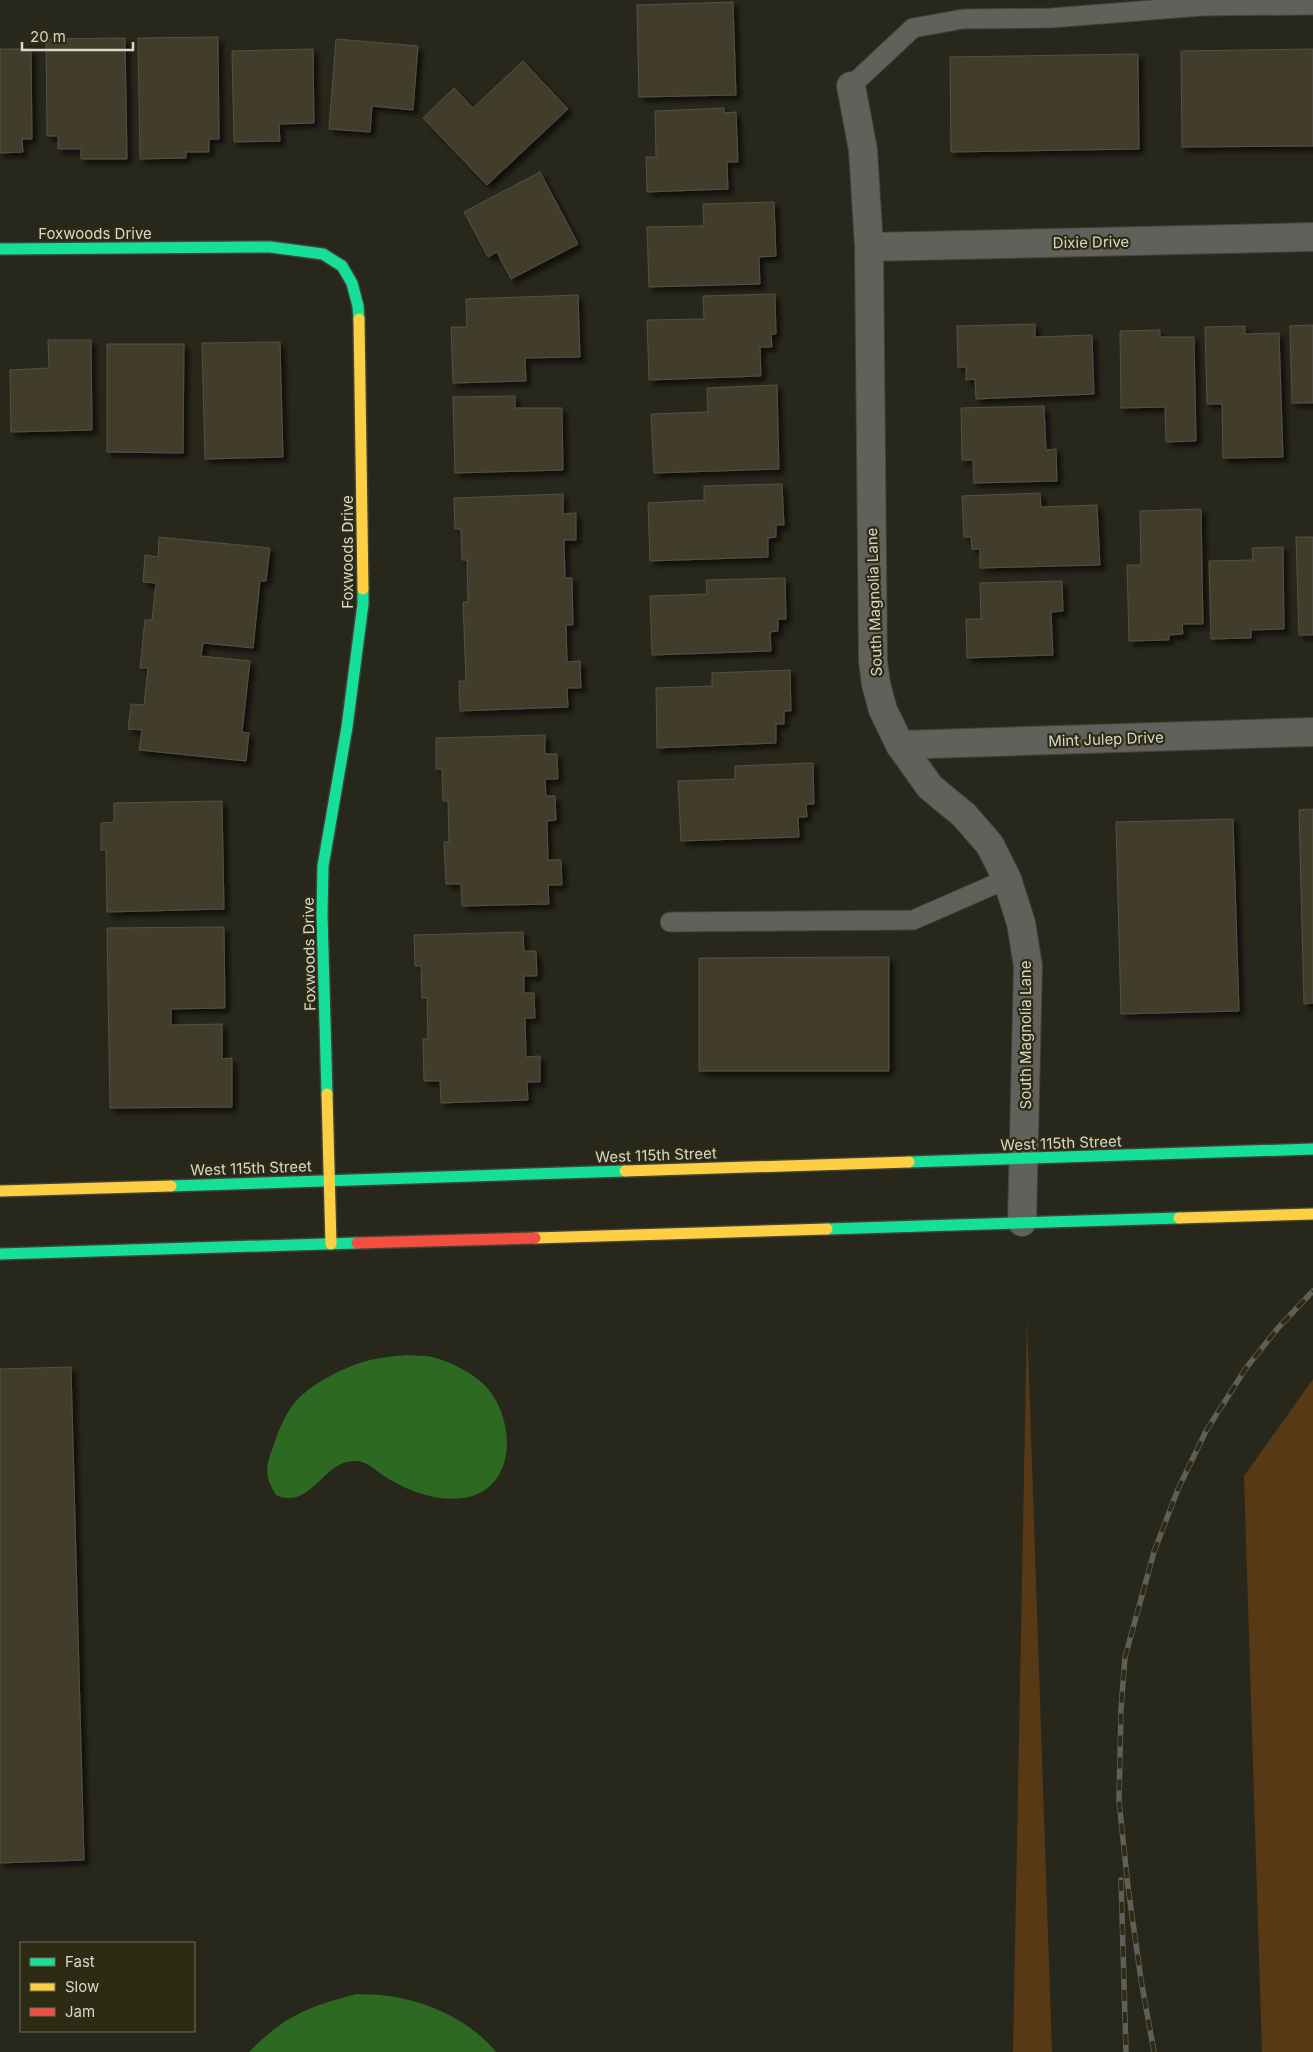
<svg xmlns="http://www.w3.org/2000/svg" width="1313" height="2052" viewBox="0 0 1313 2052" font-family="Inter,sans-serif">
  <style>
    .green { fill: #583916 }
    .water { fill: #2d6922 }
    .building { fill: #423d2c; stroke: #545148; filter: url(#shadow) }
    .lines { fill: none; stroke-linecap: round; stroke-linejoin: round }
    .lane-casing { stroke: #434238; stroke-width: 21 }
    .street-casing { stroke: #434238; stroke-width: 30 }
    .fast-casing { stroke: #434238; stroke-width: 14 }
    .slow-casing { stroke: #434238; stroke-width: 14 }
    .jam-casing { stroke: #434238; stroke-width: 14 }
    .lane { stroke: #60615b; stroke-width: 19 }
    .street { stroke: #60615b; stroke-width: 28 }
    .fast { stroke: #16e098; stroke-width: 11 }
    .slow { stroke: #ffcf43; stroke-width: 11 }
    .jam { stroke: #f24e42; stroke-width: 11 }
    .rail-casing { stroke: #5f5f57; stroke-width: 5.5 }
    .rail { stroke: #2e2b15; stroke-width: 4; stroke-dasharray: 11; stroke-linecap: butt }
    .labels { text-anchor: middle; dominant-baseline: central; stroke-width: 4.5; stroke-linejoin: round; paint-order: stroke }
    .street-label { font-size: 15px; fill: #d9d8ca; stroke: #2e2b15 }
  </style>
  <defs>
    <filter id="shadow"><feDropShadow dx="4.5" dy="4.5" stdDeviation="2.5" flood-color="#0009"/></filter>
  </defs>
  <rect width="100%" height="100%" fill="#28271b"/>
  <g class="green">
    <polygon points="1027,1318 1052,2052 1013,2052"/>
    <polygon points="1313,1379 1313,2052 1262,2052 1244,1476"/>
  </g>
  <g class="water">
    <path d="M406,1355C414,1356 424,1355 432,1357C451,1362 476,1374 488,1389C516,1422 517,1490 463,1498C434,1502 405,1490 381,1474C373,1468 366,1461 355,1461C327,1460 314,1500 287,1498C283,1498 279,1496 276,1495C263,1473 266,1467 274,1444C278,1431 285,1416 292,1406C308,1384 349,1364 375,1359C385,1357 396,1356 406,1355Z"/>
    <path d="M357,1994C367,1995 378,1994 388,1996C428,2001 471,2021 496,2052H249C284,2016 309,2006 357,1994Z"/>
  </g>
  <g class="building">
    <polygon points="733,2 736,95 639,97 637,5"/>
    <polygon points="218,37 219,139 209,139 209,152 186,152 186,158 140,159 138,38"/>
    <polygon points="125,38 127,159 81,159 81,149 58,149 58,136 47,136 46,39"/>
    <polygon points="336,39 418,46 413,110 372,106 370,132 329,129"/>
    <polygon points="0,49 31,49 32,139 22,139 23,152 0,153"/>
    <polygon points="313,49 314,123 279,124 280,141 234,142 232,51"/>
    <polygon points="1313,49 1313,146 1182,147 1181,51"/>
    <polygon points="1138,54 1139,149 951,152 950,57"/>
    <polygon points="523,61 568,109 487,185 423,118 454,88 473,108"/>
    <polygon points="724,108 724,113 736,112 738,162 727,162 728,189 647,192 646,157 656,157 655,111"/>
    <polygon points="540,172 578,244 511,279 497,252 488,257 464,212"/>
    <polygon points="774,202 776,256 759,257 760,284 649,287 647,227 704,226 703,204"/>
    <polygon points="775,294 776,334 771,334 772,347 760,347 761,376 649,380 647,320 704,319 703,296"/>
    <polygon points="578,295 580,357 525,358 526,381 453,383 451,327 467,327 466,299"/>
    <polygon points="1035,324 1035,337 1092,335 1094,394 976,399 975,379 966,380 966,367 958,367 957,326"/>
    <polygon points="1313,325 1313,403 1292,403 1290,326"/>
    <polygon points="1245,326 1245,334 1279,333 1283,457 1223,458 1222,404 1207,404 1205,327"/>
    <polygon points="1160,330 1160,337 1194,337 1196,441 1166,442 1165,407 1121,408 1120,331"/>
    <polygon points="48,340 91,340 92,430 11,432 10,370 49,368"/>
    <polygon points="280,342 283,457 205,459 202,343"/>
    <polygon points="107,344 184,344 183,453 107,452"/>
    <polygon points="777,385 779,469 654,473 651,414 708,412 707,388"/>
    <polygon points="515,396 515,408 562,408 563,470 455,473 453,397"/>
    <polygon points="1044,406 1046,450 1056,449 1057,481 974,483 973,460 962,460 961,408"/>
    <polygon points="782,484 784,525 776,525 776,537 768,538 768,557 650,561 648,503 704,500 704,486"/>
    <polygon points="1040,493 1041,507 1097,505 1100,565 980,568 980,549 972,549 971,537 964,537 962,496"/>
    <polygon points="563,494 563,514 576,513 576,540 564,540 565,578 572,578 573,625 566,625 567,662 580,661 581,688 567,688 568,707 460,711 459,681 466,681 463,602 468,602 467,560 462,560 461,529 455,529 454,498"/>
    <polygon points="1201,509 1203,624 1182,624 1183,634 1169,635 1169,640 1129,641 1127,565 1141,565 1140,511"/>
    <polygon points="159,537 270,548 266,581 260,581 253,648 203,643 201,656 250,661 242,732 249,733 246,761 139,750 142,730 128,729 131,704 144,705 148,668 140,668 145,620 152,620 156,583 143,582 145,555 158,557"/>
    <polygon points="1296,537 1313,537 1313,635 1299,635"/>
    <polygon points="1283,547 1284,629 1251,630 1251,638 1211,639 1209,561 1253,560 1252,548"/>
    <polygon points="785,578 786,619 778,619 778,631 770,632 771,651 652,655 650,596 707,594 706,580"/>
    <polygon points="1062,581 1063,611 1051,612 1053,655 967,658 966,619 981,619 980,583"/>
    <polygon points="790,670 791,711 784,711 784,724 776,724 776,743 657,748 656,688 712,686 712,673"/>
    <polygon points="545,735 545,754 557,754 558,779 545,779 546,796 555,796 556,820 547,821 548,860 561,860 562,885 548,885 549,904 462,906 461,884 446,884 444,842 449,842 448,801 443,801 442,769 436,769 436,738"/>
    <polygon points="813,763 814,804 806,804 807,817 798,817 799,837 681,841 678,781 735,779 735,766"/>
    <polygon points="222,801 224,909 107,912 106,850 101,850 101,823 114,822 114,803"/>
    <polygon points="1313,809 1313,1003 1304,1004 1299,810"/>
    <polygon points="1233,819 1239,1011 1121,1014 1116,822"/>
    <polygon points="224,927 225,1008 171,1009 171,1025 222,1024 222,1059 232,1058 232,1107 110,1108 107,928"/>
    <polygon points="523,932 524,951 536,951 537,976 524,976 524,993 534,993 535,1018 525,1018 526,1057 540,1056 540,1082 527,1082 528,1100 441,1103 440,1081 424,1081 423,1039 428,1039 427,998 422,998 421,966 415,966 414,935"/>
    <polygon points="889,957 889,1071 699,1071 699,958"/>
    <polygon points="71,1367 84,1860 0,1863 0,1369"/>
  </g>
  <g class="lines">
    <g class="lane-casing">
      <g id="lane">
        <polyline points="851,86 913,28 963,19 1051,18 1202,6 1313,5"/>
        <polyline points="670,922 913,920 1007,879"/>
      </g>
    </g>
    <g class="street-casing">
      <g id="street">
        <polyline points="851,86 863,150 869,247 873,661 876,684 883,710 900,745 930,787 964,815 990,845 1007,879 1021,923 1028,966 1022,1222"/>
        <polyline points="869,247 1313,237"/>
        <polyline points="900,745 1313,732"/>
      </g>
    </g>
    <g class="fast-casing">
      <g id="fast">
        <polyline points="0,249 270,247 323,254 342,266 352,283 358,306 359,319"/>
        <polyline points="327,1094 322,915 323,866 347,727 363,604 363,589"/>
        <polyline points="909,1162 1313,1149"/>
        <polyline points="171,1186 625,1171"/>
        <polyline points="827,1229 1179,1218"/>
        <polyline points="0,1254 357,1243"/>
      </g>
    </g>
    <g class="slow-casing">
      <g id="slow">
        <polyline points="359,319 363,589"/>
        <polyline points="327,1094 331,1244"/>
        <polyline points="625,1171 909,1162"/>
        <polyline points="0,1191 171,1186"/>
        <polyline points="1179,1218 1313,1214"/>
        <polyline points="535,1238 827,1229"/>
      </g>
    </g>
    <g class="jam-casing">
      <polyline id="jam" points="357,1243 535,1238"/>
    </g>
    <use href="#lane" class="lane"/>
    <use href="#street" class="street"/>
    <use href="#fast" class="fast"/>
    <use href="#slow" class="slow"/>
    <use href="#jam" class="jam"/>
    <g class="rail-casing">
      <g id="rail">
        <polyline points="1121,1880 1126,2052"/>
        <polyline points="1154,2052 1141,1980 1128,1887 1119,1801 1121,1709 1125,1657 1154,1552 1178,1489 1206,1431 1246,1368 1278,1328 1313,1291"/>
      </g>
    </g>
    <use href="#rail" class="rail"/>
  </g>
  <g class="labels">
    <g class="street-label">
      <text x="95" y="233">Foxwoods Drive</text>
      <text transform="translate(1091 242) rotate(-1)">Dixie Drive</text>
      <text transform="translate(347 552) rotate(-90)">Foxwoods Drive</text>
      <text transform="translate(874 602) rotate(-92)">South Magnolia Lane</text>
      <text transform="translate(1106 739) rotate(-2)">Mint Julep Drive</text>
      <text transform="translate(309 954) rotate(-91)">Foxwoods Drive</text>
      <text transform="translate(1025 1035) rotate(-90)">South Magnolia Lane</text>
      <text transform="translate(1061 1143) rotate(-2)">West 115th Street</text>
      <text transform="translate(656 1155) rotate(-2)">West 115th Street</text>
      <text transform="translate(251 1168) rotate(-2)">West 115th Street</text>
    </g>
  </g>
  <rect x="20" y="1942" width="175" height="90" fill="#2e2b15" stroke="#72705d"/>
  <rect x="30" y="1958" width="25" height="8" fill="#16e098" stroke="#72705d"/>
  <text x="65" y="1967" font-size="15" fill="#d9d8ca">Fast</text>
  <rect x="30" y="1983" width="25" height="8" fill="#ffcf43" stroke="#72705d"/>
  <text x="65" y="1992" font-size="15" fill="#d9d8ca">Slow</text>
  <rect x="30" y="2008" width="25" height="8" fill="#f24e42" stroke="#72705d"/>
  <text x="65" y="2017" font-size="15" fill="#d9d8ca">Jam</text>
  <path d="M22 42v8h111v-8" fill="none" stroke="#d9d8ca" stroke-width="2.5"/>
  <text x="30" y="42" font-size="15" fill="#d9d8ca" stroke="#2e2b15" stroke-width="4" paint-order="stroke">20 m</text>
</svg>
